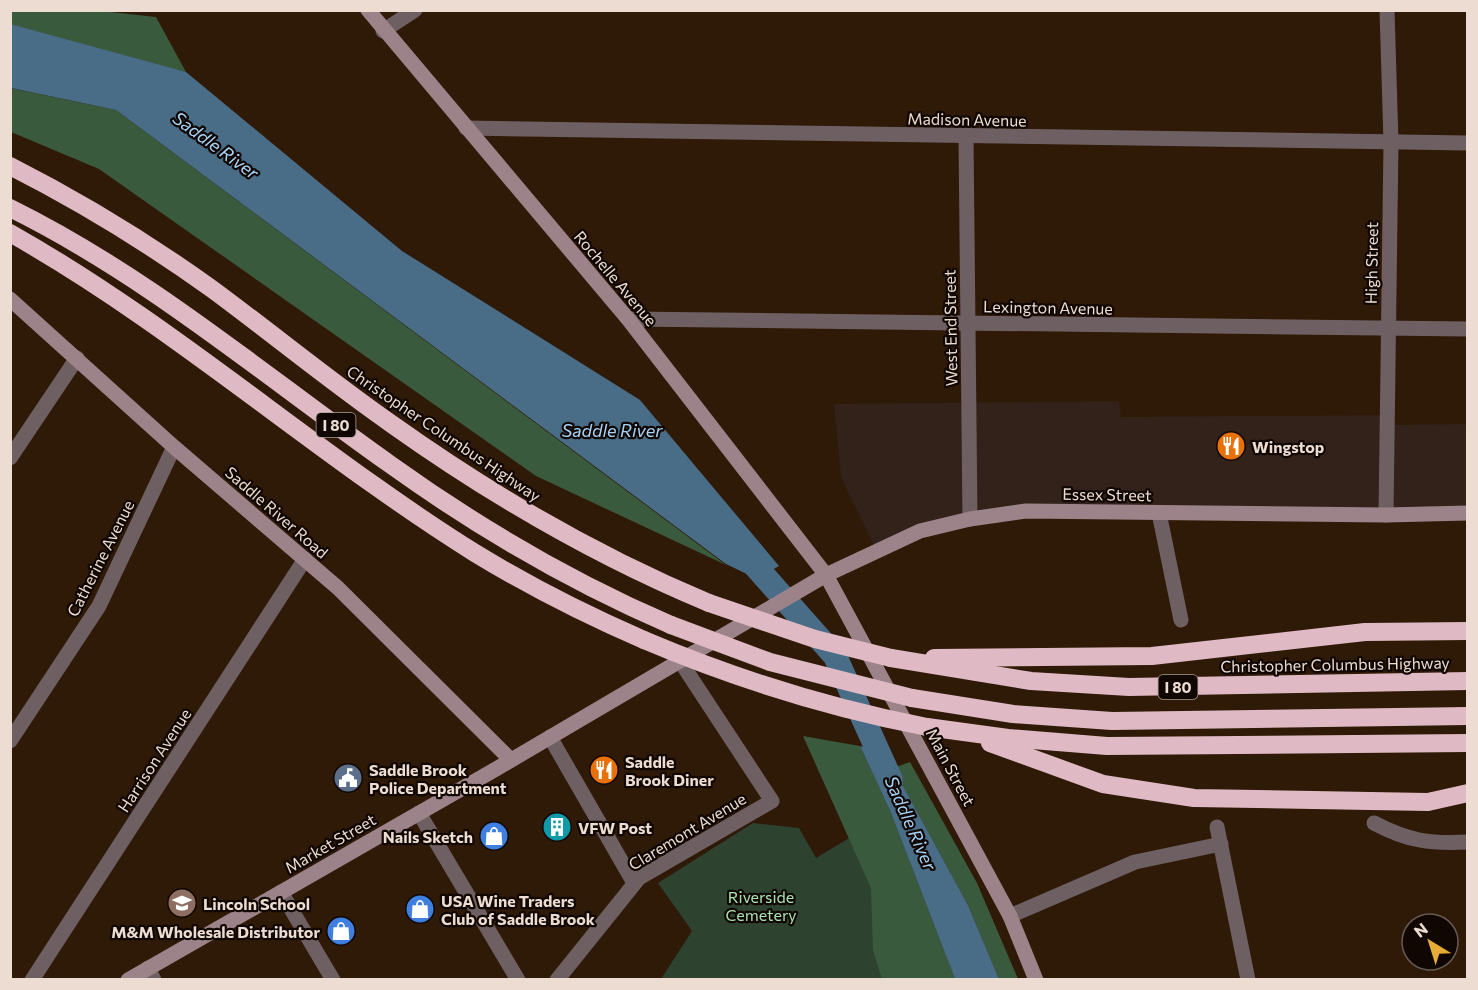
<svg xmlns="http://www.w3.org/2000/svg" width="1478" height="990" viewBox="0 0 1478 990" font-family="Commissioner,sans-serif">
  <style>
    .commercial { fill: #33221a }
    .green { fill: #2d4330 }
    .forest { fill: #3a5a3e }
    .water { fill: #496c87 }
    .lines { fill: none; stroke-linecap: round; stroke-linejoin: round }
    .river { stroke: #496c87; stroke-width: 24 }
    .street { stroke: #6e5f63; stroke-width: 15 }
    .secondary { stroke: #9c838a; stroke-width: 15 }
    .highway { stroke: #dfb9c3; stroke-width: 18 }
    .highway-bridge { stroke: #dfb9c3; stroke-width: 18 }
    .labels { text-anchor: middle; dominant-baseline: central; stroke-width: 4.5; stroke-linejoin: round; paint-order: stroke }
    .shield { fill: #100702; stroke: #aa9c93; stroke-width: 1.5 }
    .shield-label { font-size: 15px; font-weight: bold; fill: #ecdcd1 }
    .street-label { font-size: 16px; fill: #ecdcd1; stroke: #100702 }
    .poi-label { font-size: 16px; font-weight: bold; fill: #ecdcd1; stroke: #100702; text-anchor: start }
    .park-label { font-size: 16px; fill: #abe2b1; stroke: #100702 }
    .water-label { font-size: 18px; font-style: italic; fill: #a6d4f9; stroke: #100702 }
  </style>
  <rect width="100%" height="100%" fill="#2f1907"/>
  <polygon class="commercial" points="1119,401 1121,417 1387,415 1387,425 1467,424 1467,513 1026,511 876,550 841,477 834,404"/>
  <polygon class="green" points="891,813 955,979 661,979 692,931 658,883 753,823 799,828 816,858"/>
  <g class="forest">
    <polygon points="92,10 156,17 186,72 11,30 11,11"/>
    <polygon points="10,88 116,110 726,565 536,476 99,169 11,132"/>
    <polygon points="803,736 860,746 891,813 955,979 882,979 873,950 871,888"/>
    <polygon points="910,762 977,883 1018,979 999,979 968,905 893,768"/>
  </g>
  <g class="water">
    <polygon points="10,24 186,72 402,251 640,400 779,566 757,579 726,564 116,110 11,88"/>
    <polygon points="860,746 885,753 968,905 999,979 955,979 891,813"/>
  </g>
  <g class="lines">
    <polyline class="river" points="741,550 835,656 891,780"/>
    <g class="street">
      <polyline points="383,31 415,10"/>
      <polyline points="466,128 1468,143"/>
      <polyline points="966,137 970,519"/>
      <polyline points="628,319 1468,329"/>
      <polyline points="10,458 77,358"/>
      <polyline points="1159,513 1181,620"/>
      <polyline points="1386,515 1391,142 1387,10"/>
      <polyline points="550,737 634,883"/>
      <polyline points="10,741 99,606 174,447"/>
      <polyline points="419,813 518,980"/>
      <path d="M1374,823C1408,841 1430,844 1468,842"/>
      <polyline points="1217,827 1248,980"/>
      <polyline points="281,892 333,980"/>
      <polyline points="1010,916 1135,862 1221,844"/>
      <polyline points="148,968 154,980"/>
      <polyline points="32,980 305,559"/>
      <polyline points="557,980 639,878 772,801 680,661"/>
    </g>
    <g class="secondary">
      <polyline points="368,10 628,319 826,575 1010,916 1036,980"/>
      <polyline points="10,299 174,447 338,588 511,760"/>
      <polyline points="128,980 496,769 826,575 920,531 970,519 1026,511 1386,515 1468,513"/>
    </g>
    <g class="highway">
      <path d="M10,166C81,202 148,243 212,289C273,334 331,382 393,425C493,496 596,556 709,603"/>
      <path d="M10,208C148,276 266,377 391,465C479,528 571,582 671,625"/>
      <path d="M10,233C175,326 315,453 475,553C529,586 586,615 644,640"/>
      <polyline points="891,658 1031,681 1129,687 1468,681"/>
      <polyline points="934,658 1152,656 1365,632 1468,631"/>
      <polyline points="912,698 1013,714 1112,721 1468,716"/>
      <polyline points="927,727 1008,738 1107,746 1468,743"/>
      <polyline points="990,743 1103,784 1194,798 1428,802 1468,793"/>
    </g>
    <g class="highway-bridge">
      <polyline points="709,603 815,639 891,658"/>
      <polyline points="671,625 770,662 912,698"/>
      <path d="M644,640C736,679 829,708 927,727"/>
    </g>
  </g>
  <defs>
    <g id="restaurant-disc" transform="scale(1.5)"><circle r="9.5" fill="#e8710a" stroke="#100702"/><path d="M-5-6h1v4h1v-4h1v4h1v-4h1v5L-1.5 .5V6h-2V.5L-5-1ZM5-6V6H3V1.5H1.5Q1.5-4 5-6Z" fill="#fff"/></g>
    <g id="civic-disc" transform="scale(1.5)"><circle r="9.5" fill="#5c6f8a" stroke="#100702"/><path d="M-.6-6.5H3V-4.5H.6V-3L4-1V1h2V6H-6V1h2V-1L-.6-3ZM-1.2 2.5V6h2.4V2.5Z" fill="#fff"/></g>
    <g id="building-disc" transform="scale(1.5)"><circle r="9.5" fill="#0f9aa8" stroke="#100702"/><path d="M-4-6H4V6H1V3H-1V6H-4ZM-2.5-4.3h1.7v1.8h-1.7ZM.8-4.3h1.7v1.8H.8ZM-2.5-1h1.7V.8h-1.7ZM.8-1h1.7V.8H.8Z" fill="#fff"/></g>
    <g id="shop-disc" transform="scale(1.5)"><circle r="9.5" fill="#3f7fe0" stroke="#100702"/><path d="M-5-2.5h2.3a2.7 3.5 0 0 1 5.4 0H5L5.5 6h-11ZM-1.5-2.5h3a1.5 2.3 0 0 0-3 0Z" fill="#fff"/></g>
    <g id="school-disc" transform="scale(1.5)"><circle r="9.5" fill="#8d6e63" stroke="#100702"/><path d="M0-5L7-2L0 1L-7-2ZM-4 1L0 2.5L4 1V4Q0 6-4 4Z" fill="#fff"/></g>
  </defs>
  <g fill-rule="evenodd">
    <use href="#restaurant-disc" x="1231" y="446"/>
    <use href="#restaurant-disc" x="604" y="770"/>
    <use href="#civic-disc" x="348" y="778"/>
    <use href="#building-disc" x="557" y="827"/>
    <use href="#shop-disc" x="494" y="836"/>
    <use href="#school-disc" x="182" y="903"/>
    <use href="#shop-disc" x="420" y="909"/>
    <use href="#shop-disc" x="341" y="931"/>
  </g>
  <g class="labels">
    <g class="shield">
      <rect x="316.5" y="413" width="39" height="24" rx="4.5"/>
      <rect x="1158.5" y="675" width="39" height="24" rx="4.5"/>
    </g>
    <g class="shield-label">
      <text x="336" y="425">I 80</text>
      <text x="1178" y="687">I 80</text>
    </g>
    <g class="street-label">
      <text transform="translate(967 119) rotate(1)">Madison Avenue</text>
      <text transform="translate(1371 263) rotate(-89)">High Street</text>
      <text transform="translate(616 278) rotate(50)">Rochelle Avenue</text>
      <text transform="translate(1048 307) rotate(1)">Lexington Avenue</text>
      <text transform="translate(950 328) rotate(-91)">West End Street</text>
      <text transform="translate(444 433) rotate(34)">Christopher Columbus Highway</text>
      <text transform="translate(1107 494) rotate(1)">Essex Street</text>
      <text transform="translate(277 512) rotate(41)">Saddle River Road</text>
      <text transform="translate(100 558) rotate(-63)">Catherine Avenue</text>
      <text transform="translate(1335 664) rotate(-1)">Christopher Columbus Highway</text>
      <text transform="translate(154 760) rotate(-57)">Harrison Avenue</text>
      <text transform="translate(951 767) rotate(62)">Main Street</text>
      <text transform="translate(687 831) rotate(-31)">Claremont Avenue</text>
      <text transform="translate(330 843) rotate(-30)">Market Street</text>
    </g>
    <g class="poi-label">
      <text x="1252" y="446">Wingstop</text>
      <text x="625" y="761">Saddle<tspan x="625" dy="18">Brook Diner</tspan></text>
      <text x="369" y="769">Saddle Brook<tspan x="369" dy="18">Police Department</tspan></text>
      <text x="578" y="827">VFW Post</text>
      <text x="473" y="836" text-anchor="end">Nails Sketch</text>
      <text x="441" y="900">USA Wine Traders<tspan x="441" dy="18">Club of Saddle Brook</tspan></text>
      <text x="203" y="903">Lincoln School</text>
      <text x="320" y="931" text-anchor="end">M&amp;M Wholesale Distributor</text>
    </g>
    <g class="park-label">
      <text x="761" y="896">Riverside<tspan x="761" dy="18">Cemetery</tspan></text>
    </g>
    <g class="water-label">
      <text transform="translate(216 145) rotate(36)">Saddle River</text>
      <text x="612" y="430">Saddle River</text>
      <text transform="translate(911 823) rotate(66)">Saddle River</text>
    </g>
  </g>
  <rect width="1478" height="990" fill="none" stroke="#ecdcd1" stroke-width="24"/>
  <g transform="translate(1430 942) rotate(322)"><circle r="28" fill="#100702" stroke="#685c55" stroke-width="1.5"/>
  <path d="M0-4.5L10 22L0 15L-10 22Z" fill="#e7ac37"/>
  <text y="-9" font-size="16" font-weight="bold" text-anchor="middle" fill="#ecdcd1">N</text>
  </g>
</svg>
